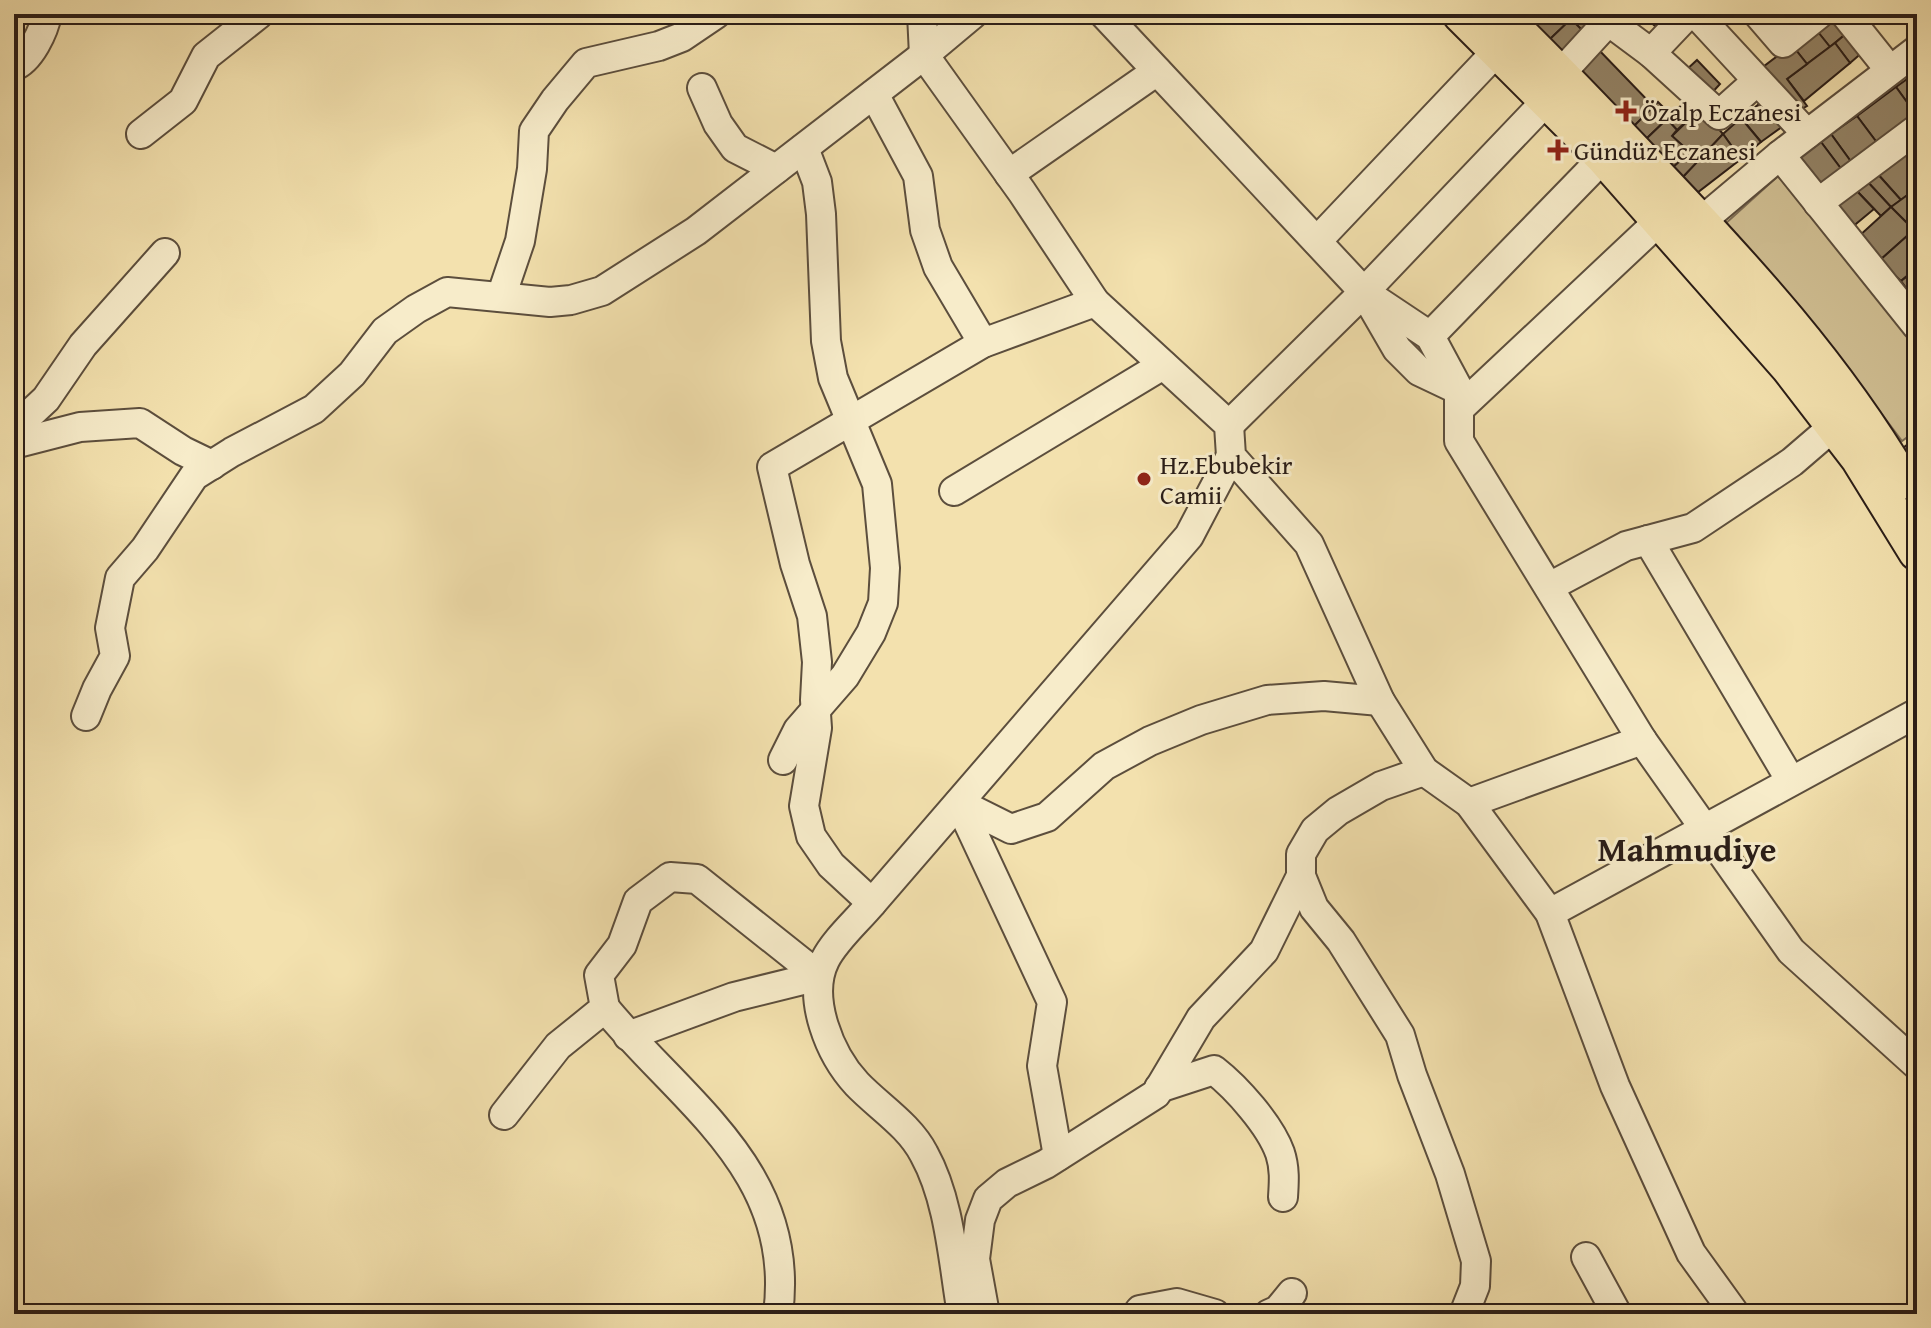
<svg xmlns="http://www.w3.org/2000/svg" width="1931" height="1328" viewBox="0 0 1931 1328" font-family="'Gentium Book Plus',serif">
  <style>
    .green { fill: #d1c094; stroke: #7e6e56; stroke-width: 2 }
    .building { fill: #938366; stroke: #2a1d17; stroke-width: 2 }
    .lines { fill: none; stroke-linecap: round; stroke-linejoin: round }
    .minor-casing { stroke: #5c4e3d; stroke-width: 32 }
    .major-casing { stroke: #2a1d17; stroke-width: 40 }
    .minor { stroke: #f7ecca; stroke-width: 28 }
    .major { stroke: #f3e1ae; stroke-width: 36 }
    .poi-dot { fill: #8f2418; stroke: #f7ecca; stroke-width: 3 }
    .labels { text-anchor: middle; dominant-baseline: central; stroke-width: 6; stroke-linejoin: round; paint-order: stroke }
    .poi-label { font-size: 26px; fill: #2a1d17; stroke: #f7ecca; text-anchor: start }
    .district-label { font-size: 34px; font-weight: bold; fill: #2a1d17; stroke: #f7ecca }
  </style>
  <rect width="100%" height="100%" fill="#f3e1ae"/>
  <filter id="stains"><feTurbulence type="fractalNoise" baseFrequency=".0025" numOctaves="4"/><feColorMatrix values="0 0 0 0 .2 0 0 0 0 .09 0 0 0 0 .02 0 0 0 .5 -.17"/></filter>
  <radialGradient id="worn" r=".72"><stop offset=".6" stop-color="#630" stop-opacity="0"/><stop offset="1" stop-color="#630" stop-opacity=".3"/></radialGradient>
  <polygon class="green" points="1778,176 1917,344 1917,430 1902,441 1821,333 1725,224"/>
  <g class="building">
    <polygon points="1543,14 1565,14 1571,19 1549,40 1534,26"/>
    <polygon points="1565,14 1605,14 1584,32"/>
    <polygon points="1621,14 1649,14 1632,29"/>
    <polygon points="1649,14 1680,14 1663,33 1646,18"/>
    <polygon points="1773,14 1798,14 1790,32"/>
    <polygon points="1828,14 1848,32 1830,47 1814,27"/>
    <polygon points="1571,19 1584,32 1562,56 1549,40"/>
    <polygon points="1814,27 1830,47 1807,64 1792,45"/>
    <polygon points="1848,32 1864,51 1850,63 1835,43"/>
    <polygon points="1835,43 1850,63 1804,101 1787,79"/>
    <polygon points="1792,45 1807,64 1787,79 1807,106 1795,113 1759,70"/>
    <polygon points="1596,47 1654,107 1631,129 1574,69"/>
    <polygon points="1697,60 1720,84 1709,96 1684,72"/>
    <polygon points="1917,72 1917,116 1896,87"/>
    <polygon points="1896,87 1917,116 1878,144 1857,116"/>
    <polygon points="1690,97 1701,108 1677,130 1667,119"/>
    <polygon points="1767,98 1786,124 1761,142 1741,118"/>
    <polygon points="1658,102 1671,115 1644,141 1631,129"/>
    <polygon points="1701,108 1723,134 1698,161 1672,136"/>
    <polygon points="1857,116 1878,144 1852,163 1831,134"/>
    <polygon points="1741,118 1761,142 1741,159 1723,134"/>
    <polygon points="1667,119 1677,130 1672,136 1690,152 1671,169 1644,141"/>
    <polygon points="1723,134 1741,159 1693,196 1680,180"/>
    <polygon points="1831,134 1852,163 1842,170 1821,142"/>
    <polygon points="1821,142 1842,170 1817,188 1796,160"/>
    <polygon points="1917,145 1917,188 1901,200 1875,171"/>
    <polygon points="1690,152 1698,161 1680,180 1671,169"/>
    <polygon points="1875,171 1901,200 1891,207 1865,179"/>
    <polygon points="1865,179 1891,207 1881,216 1854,188"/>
    <polygon points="1854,188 1874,209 1851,228 1833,206"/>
    <polygon points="1917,188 1917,227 1914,230 1891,207"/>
    <polygon points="1891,207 1914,230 1879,261 1858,237"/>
    <polygon points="1917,227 1917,247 1907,236"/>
    <polygon points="1907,236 1917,247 1917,267 1901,281 1879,261"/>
    <polygon points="1917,269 1917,303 1901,281"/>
    <polygon points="1917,437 1917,466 1903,448"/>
  </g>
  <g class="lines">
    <g class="minor-casing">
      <g id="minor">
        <polyline points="922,14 924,55 1022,192 1095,302 1229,425 1231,456 1309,544 1380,701 1424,771 1469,803 1550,913 1615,1086 1691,1253 1735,1314"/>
        <polyline points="1104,14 1364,292 1397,349 1419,371 1459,390"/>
        <polyline points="1696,14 1807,134"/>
        <polyline points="1758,14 1783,43 1819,14"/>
        <polyline points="1845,14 1889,69"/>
        <polyline points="1608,21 1651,53 1719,115 1757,81"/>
        <polyline points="1651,53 1688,14"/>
        <path d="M14,66C30,60 44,31 47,14"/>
        <polyline points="1561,73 1615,14"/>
        <polyline points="702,88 718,124 735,148 776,169"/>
        <polyline points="874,94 918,176 925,230 938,267 983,343"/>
        <polyline points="141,134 183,101 206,56 259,14"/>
        <polyline points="1780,155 1917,326"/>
        <polyline points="1009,174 1157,71"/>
        <polyline points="1818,203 1917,129"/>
        <polyline points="1686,234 1780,155 1917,50"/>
        <polyline points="1317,241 1498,50"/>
        <polyline points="1364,292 1430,336 1459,390 1459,441 1642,740 1791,951 1917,1065"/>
        <polyline points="501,297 520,241 532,169 534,131 555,100 586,63 659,46 682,37 716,14"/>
        <polyline points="1430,336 1604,157"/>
        <polyline points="1460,408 1659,221"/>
        <polyline points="1229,425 1364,292 1548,99"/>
        <polyline points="14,429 46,399 83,345 165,253"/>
        <polyline points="14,444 80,427 140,423 183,451 212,465"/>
        <polyline points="954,491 1163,365"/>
        <polyline points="1648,540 1791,781"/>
        <polyline points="1549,587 1626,546 1693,528 1792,462 1849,413"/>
        <polyline points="86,716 97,689 115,656 110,628 120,578 145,549 194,476 232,452 314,409 352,374 385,331 416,309 447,292 550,302 571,300 602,291 696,231 924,55 973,14"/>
        <polyline points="783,760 798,730 845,676 871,633 883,603 885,568 877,484 833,378 826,341 821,214 817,182 804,148"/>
        <polyline points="1469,803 1642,740"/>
        <polyline points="1301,876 1314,908 1341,941 1400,1035 1412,1075 1450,1174 1476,1261 1475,1286 1464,1314"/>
        <polyline points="872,903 831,865 811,836 804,806 817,728 815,700 817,662 812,616 795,564 772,467 983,343 1095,302"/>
        <polyline points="1550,913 1917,713"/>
        <path d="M605,1008C684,1104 797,1172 778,1314"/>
        <polyline points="628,1036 734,997 819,976"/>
        <path d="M1159,1088L1214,1070C1237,1088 1270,1125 1280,1153C1285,1168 1284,1182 1283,1197"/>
        <polyline points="504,1115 558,1046 605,1008 599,975 622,945 638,901 670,877 697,879 819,976"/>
        <polyline points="1058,1156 1042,1066 1052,1002 959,803 1011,829 1047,817 1104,766 1150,741 1201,720 1267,700 1324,696 1380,701"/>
        <polyline points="1586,1257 1617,1314"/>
        <path d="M962,1314C953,1262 950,1201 924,1154C909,1125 879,1107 857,1084C830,1055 806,998 825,960C835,940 857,921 872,903L1189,536L1231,456"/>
        <polyline points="985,1314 975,1259 980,1220 988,1199 1007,1183 1046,1164 1156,1094 1201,1018 1264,951 1301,876 1301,854 1315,830 1338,811 1381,786 1424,771"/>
        <polyline points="1137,1314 1140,1310 1177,1303 1215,1314"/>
        <polyline points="1269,1314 1278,1310 1292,1293"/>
      </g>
    </g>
    <g class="major-casing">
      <g id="major">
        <polyline points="1461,14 1604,157 1789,367 1859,458 1917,552"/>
        <path d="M1499,14C1553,66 1604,120 1656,175C1746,270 1835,367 1902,481"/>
      </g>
    </g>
    <use href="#minor" class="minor"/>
    <use href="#major" class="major"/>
  </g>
  <g class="poi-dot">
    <path d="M1622 99h8v8h8v8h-8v8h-8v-8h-8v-8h8z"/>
    <path d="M1554 138h8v8h8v8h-8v8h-8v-8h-8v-8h8z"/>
    <circle cx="1144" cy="479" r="8"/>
  </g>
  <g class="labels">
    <g class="poi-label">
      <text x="1642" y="111">Özalp Eczanesi</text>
      <text x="1574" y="150">Gündüz Eczanesi</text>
      <text x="1160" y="464">Hz.Ebubekir<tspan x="1160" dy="30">Camii</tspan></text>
    </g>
    <g class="district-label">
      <text x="1687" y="848">Mahmudiye</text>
    </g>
  </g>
  <rect width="1931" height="1328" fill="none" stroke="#f3e1ae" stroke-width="48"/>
  <rect x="16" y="16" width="1899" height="1296" fill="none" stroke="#2a1d17" stroke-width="4"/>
  <rect x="24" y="24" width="1883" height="1280" fill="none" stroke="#2a1d17" stroke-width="2"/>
  <rect width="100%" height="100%" filter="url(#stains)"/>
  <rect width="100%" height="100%" fill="url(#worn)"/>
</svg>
